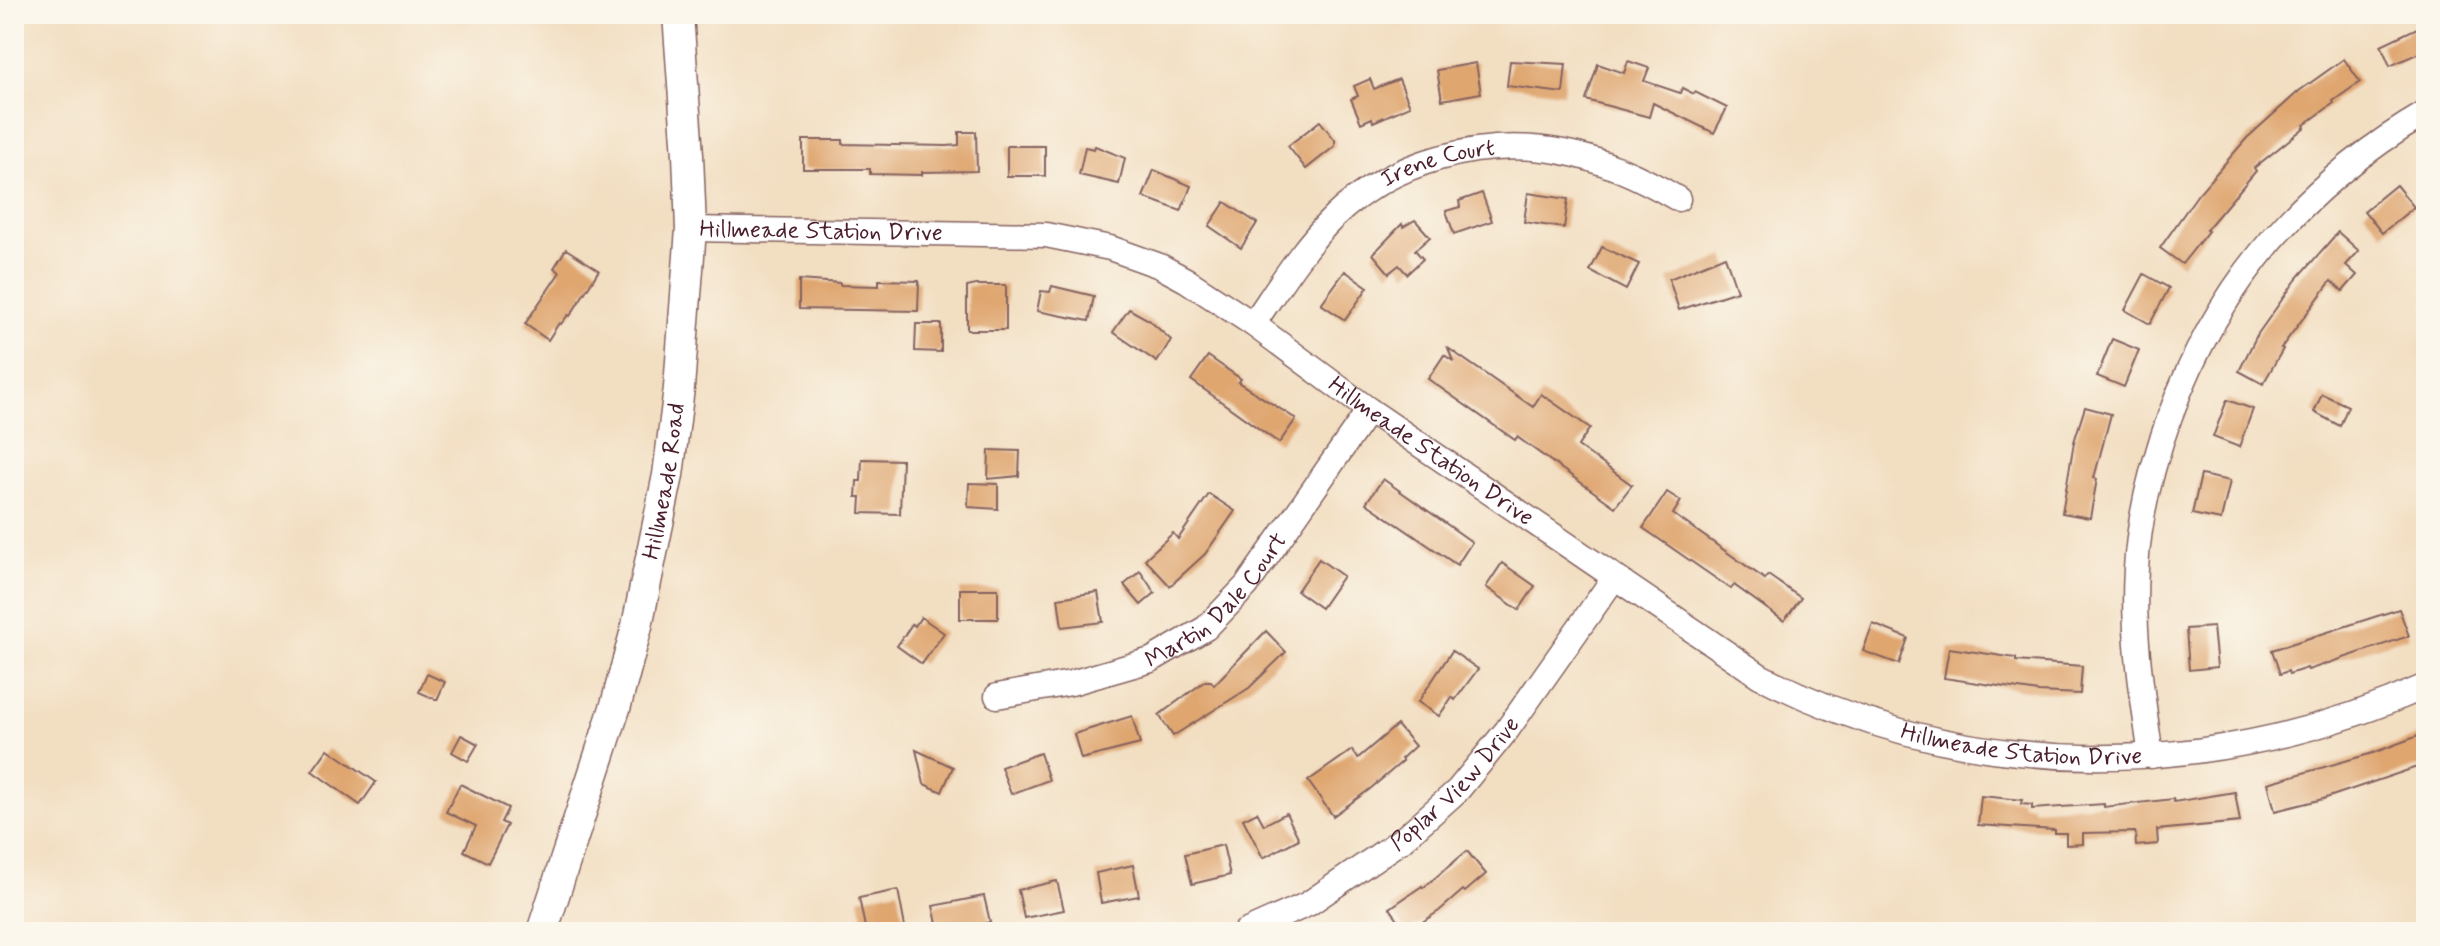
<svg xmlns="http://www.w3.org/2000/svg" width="2440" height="946" viewBox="0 0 2440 946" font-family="Mynerve,sans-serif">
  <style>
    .building { fill: #dfa670 }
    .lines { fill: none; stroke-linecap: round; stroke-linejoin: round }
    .minor-casing { stroke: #856260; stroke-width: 27 }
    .tertiary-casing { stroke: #856260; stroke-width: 33 }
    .minor { stroke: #fff; stroke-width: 24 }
    .tertiary { stroke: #fff; stroke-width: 30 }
    .labels { text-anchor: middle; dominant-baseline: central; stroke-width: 7; stroke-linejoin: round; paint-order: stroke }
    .street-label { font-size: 24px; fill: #4a1f2b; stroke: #fbf7ec }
  </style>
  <rect width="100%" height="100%" fill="#fbf7ec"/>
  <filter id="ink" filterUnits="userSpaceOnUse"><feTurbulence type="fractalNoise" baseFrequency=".0125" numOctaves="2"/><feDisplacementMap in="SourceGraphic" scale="16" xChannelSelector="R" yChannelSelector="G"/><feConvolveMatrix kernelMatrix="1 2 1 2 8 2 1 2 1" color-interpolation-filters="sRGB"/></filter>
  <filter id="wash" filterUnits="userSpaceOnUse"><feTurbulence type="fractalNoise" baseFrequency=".006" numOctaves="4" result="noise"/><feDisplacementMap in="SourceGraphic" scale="32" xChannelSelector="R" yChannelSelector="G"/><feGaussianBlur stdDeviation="1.8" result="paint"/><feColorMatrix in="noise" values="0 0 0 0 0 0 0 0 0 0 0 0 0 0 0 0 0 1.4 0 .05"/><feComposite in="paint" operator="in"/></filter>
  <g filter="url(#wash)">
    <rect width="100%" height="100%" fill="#f2dec1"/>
    <g id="blocks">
      <g class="building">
        <polygon points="2417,28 2426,50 2390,66 2381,45"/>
        <polygon points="2344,59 2360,82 2333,101 2334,103 2304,125 2305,127 2254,168 2256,171 2206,230 2208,231 2182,264 2160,248 2198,194 2247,138 2299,91"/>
        <polygon points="1510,61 1566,64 1563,93 1507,86"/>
        <polygon points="1628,61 1649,68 1644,81 1680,93 1682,88 1694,94 1695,92 1727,108 1714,133 1653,103 1649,117 1586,100 1598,64 1624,73"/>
        <polygon points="1476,63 1481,93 1442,100 1437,70"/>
        <polygon points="1370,79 1374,89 1399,79 1410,106 1373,122 1372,118 1361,123 1351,99 1358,96 1354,86"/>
        <polygon points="1320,121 1335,140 1335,146 1306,169 1288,146"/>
        <polygon points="959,132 976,132 977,171 922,172 922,175 870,174 870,169 803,169 803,140 843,140 843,144 947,146 959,145"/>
        <rect x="1007" y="146" width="38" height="30"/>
        <polygon points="1095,146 1125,158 1119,184 1079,175 1085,147 1094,149"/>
        <polygon points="1154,170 1191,186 1181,211 1143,197"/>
        <polygon points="2396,185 2414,207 2382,233 2364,211"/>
        <polygon points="1482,193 1492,221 1454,234 1446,211 1460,207 1459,201"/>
        <polygon points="1528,193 1568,199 1564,228 1524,222"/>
        <polygon points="1225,202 1257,223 1241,248 1209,226"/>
        <polygon points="1415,220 1430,237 1415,250 1423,259 1407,274 1399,265 1389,273 1373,254 1402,224 1403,227"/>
        <polygon points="2338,232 2359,251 2346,265 2357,275 2343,291 2331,281 2281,348 2283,349 2263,384 2239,371 2257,335 2296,280"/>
        <polygon points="1602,247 1639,264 1626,290 1590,271"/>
        <polygon points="566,249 599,270 570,316 568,315 561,324 559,323 548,340 525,324 560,272 554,268"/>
        <polygon points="1725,256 1737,291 1679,310 1669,279"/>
        <polygon points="1345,271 1368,287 1345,320 1321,304"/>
        <polygon points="2144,274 2169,288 2150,324 2125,310"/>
        <polygon points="799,280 840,283 840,285 879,286 879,280 919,281 918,311 799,309"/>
        <polygon points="976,285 1006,285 1006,330 967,330 967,287"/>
        <polygon points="1052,286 1094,296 1089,321 1037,311 1041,291 1050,292"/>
        <polygon points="1129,309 1149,320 1171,340 1157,362 1113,332"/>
        <polygon points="916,324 941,324 941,352 915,351"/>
        <polygon points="2112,339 2139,350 2124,387 2097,376"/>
        <polygon points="1448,348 1533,407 1541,394 1590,428 1578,446 1632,485 1615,507 1517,437 1515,440 1428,379 1444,355 1453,361"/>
        <polygon points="1208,356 1241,379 1238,382 1296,419 1279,443 1191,380"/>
        <polygon points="2322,394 2348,406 2340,426 2314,412"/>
        <polygon points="2227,400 2253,409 2239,447 2213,437"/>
        <polygon points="2085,407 2111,414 2094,478 2097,479 2090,518 2062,513 2074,442"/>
        <polygon points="989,450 1020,451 1019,476 988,479"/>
        <polygon points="862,459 902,460 900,514 860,513 861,497 856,497 857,481 861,481"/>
        <polygon points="2201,475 2230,481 2221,520 2192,514"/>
        <polygon points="1383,479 1472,542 1457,565 1366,503"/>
        <polygon points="969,483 998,484 998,509 968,507"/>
        <polygon points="1667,492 1681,501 1673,514 1765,579 1768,575 1801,598 1784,621 1734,585 1731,589 1643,528"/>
        <polygon points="1209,494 1235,511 1205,554 1170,586 1145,559 1173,533 1178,539"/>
        <polygon points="1319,559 1343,576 1321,608 1297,591"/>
        <polygon points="1502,563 1535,586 1519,610 1486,587"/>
        <polygon points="1140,571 1155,593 1141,605 1124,585"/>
        <rect x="960" y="589" width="38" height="30"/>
        <polygon points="1098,592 1103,622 1062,627 1058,598"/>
        <polygon points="2399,609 2409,636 2308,670 2307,668 2289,674 2288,671 2280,674 2272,650"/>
        <polygon points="921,617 944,633 922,664 897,646 912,624 915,626"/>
        <polygon points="1873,624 1908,638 1899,664 1863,651"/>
        <polygon points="2213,627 2217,667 2189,670 2186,629"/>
        <polygon points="1266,631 1286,652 1249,688 1173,736 1159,715 1205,681 1211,681 1214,685"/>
        <polygon points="1949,648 2016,658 2016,661 2082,666 2080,694 2039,692 1944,678"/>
        <polygon points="1452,651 1478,669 1455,700 1452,697 1439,716 1418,702"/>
        <polygon points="427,674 445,682 437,700 419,692"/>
        <polygon points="1132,716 1140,744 1081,759 1074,734"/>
        <polygon points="1397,725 1415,746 1401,759 1403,761 1370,789 1333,816 1308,781 1352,750 1358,758"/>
        <polygon points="2426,733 2426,764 2323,799 2275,811 2268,783 2373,753"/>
        <polygon points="461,735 478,744 468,761 452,752"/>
        <polygon points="328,749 376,782 360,805 312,771"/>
        <polygon points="916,750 953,767 942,792 924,784"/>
        <polygon points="1040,753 1049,780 1011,794 1001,767"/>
        <polygon points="460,784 508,808 501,822 507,825 488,863 464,851 476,826 446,812"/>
        <polygon points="2235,792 2240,822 2157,830 2158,844 2136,846 2135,832 2083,833 2083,844 2066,845 2066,833 2055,833 2055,830 1978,825 1981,796 2022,800 2021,804 2032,805 2032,809 2104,804 2104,807 2173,799 2174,802"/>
        <polygon points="1257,812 1264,825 1286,813 1299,839 1263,858 1243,819"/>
        <polygon points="1223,845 1230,875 1192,884 1185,854"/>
        <polygon points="1467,851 1486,874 1465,892 1463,890 1439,911 1407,932 1390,908 1422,886 1423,888"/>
        <polygon points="1133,865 1139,896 1101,903 1096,873"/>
        <polygon points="1057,881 1064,910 1024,918 1018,890"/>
        <polygon points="898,890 906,932 866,932 859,898"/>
        <polygon points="984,896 990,922 951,932 939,932 933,906"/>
      </g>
    </g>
  </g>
  <g filter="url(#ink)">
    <use href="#blocks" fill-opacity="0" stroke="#856260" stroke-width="2"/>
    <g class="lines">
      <g class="minor-casing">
        <g id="minor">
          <path id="s1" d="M691,229L1046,235L1110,248L1160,266L1186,280L1253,324L1369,410L1760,676C1970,784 2212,781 2426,686"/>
          <path id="s2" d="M1253,324C1278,288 1302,248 1334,217C1363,189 1400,169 1439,158C1526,133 1601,153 1678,199"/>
          <path id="s3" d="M997,696L1071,683L1151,660L1206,628L1247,585L1369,410"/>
          <path d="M2151,756C2142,694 2132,631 2136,569C2139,516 2152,465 2170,416C2218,283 2304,184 2426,113"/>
          <path id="s4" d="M1245,932L1308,904L1403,839L1458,790L1507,730L1614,578"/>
        </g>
      </g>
      <g class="tertiary-casing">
        <g id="tertiary">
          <path id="s5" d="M542,932L616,705L637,626L668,475L679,388L691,229L688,155L678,14"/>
        </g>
      </g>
      <use href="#minor" class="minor"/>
      <use href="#tertiary" class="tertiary"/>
    </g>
  </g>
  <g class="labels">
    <g class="street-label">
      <text stroke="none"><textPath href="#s2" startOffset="254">Irene Court</textPath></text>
      <text stroke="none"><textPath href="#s1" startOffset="130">Hillmeade Station Drive</textPath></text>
      <text stroke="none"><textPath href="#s1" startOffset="802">Hillmeade Station Drive</textPath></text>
      <text stroke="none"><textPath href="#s5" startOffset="468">Hillmeade Road</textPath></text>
      <text stroke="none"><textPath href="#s3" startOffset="248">Martin Dale Court</textPath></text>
      <text stroke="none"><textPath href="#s1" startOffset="1474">Hillmeade Station Drive</textPath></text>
      <text stroke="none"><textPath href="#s4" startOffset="260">Poplar View Drive</textPath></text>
    </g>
  </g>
  <rect width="2440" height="946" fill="none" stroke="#fbf7ec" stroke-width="48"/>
</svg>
